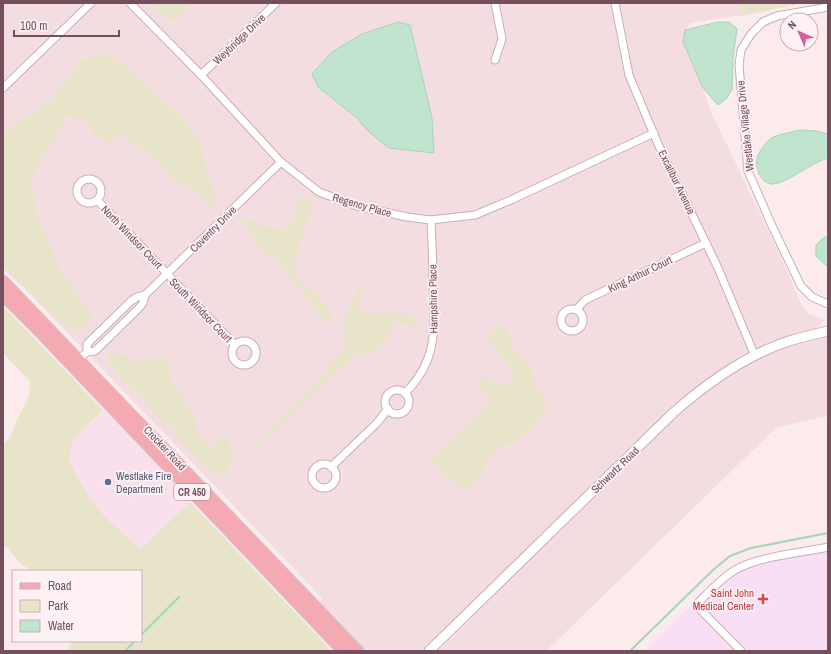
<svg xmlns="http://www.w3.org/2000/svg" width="831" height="654" viewBox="0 0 831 654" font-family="'Archivo Narrow',sans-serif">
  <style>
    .residential { fill: #f4dde1 }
    .commercial { fill: #fae0ec }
    .medical { fill: #f8dff5 }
    .green { fill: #e8e4ca }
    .water { fill: #c0e4ce; stroke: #a7d5ba }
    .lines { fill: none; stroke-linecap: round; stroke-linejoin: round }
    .stream { stroke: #a7d5ba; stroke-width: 2 }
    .minor-casing { stroke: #caaeb7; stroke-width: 9 }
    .tertiary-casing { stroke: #caaeb7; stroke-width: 11 }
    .primary-casing { stroke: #d5cacf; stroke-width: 13 }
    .minor { stroke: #fff; stroke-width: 7 }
    .tertiary { stroke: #fff; stroke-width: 9 }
    .primary { stroke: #f3aab2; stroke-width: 11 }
    .service-dot { fill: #5c6f8a; stroke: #fef1f3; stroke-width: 1.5 }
    .health-dot { fill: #e0444e; stroke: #fef1f3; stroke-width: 1.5 }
    .labels { text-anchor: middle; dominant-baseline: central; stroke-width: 3.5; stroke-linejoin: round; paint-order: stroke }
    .shield { fill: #fef1f3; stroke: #9d808b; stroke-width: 1 }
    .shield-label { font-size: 10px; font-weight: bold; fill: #74505e }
    .street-label { font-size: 11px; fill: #74505e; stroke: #fef1f3 }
    .service-label { font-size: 11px; fill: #4e5e75; stroke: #fef1f3; text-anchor: start }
    .health-label { font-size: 11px; fill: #be3a42; stroke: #fef1f3; text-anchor: end }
  </style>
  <rect width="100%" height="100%" fill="#fbebed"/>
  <g class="residential">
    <polygon points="3,3 803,3 751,14 690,23 685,30 683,42 703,88 711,112 779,253 801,304 809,314 824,320 816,330 776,340 742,355 738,362 687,395 653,426 423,651 365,651 318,604 322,598 212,483 23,287 3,269"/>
    <polygon points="828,334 828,416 777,427 546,651 439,651 534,555 680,412 710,388 735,371 791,342"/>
  </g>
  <polygon class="commercial" points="106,408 194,499 141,549 106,518 88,496 69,461 73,440"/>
  <polygon class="medical" points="828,543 828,651 644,651 722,574 740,562 750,558 762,555"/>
  <g class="green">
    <polygon points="151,3 193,3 173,21 162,14"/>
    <polygon points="740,3 802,3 740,16"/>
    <polygon points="107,53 123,65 183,118 202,148 206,169 216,196 214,208 196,193 172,179 158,163 124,135 110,143 94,135 87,120 65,116 53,143 42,159 30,185 39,220 59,266 94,318 74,334 3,267 3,134 53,99 82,60"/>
    <polygon points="304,197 310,199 314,203 295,259 294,271 305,285 318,293 333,319 330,323 327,323 277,260 261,251 248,226 240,222 251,218 262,226 284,229 296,217 297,203"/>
    <path d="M360,286L363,288L360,297V311L368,315L397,312L413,316L419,322V326L417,328L403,323L397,322L391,328L386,342L376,353L356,356L346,365L345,368L339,369L258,447L257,443L304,395L346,347C340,323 349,307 360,286Z"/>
    <polygon points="3,306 103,410 73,440 69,461 88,496 106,518 141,549 190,502 329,648 326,651 67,651 72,641 141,641 141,571 32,571 20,563 8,548 3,545 3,444 10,438 16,422 29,397 30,381 3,353"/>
    <path d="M499,323L507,330L513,347L531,368L535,385L548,406C537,423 532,432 514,442C508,445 500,447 495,451C484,462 481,479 470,490C452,485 441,474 431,459L445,447L494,400L482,390L476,381L486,378L493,383L506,385L516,372L498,354L488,336Z"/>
    <polygon points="111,352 125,355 136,363 158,357 167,359 171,378 196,420 197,430 210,448 223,435 229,443 234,457 225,474 217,474 202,464 178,437 171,427 161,421 141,397 115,372 106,357"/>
  </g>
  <g class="water">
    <polygon points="398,22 410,25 432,118 434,153 389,148 369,132 357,118 318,87 312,74 332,52 362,34"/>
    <polygon points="718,22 729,22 737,29 733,58 732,90 726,99 718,105 703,88 683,42 685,30"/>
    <path d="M799,130L816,131L828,134V158C810,163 788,183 773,184C762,185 755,169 757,159C758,152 765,144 770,139C777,134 791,133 799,130Z"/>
    <polygon points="828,236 828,267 816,256 816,245 822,239"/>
  </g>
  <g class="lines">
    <g class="stream">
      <polyline points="141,635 179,597"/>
      <polyline points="125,651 135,641"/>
      <polyline points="630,651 713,570 730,556 751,548 828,533"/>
    </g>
    <g class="minor-casing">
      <g id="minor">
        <polyline points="130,3 201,75 281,162 319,192 357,206 407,217 431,220 475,215 513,199 654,133"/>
        <polyline points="615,3 629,75 658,144 718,268 755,356"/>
        <polyline points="828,7 777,16 763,22 751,34 741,50 739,65 748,171 773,228 801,286 812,297 828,304"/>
        <polyline points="495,60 502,39 495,3"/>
        <polyline points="201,75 276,3"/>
        <polyline points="3,88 91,3"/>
        <circle cx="89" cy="191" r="12"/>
        <polyline points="97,200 235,345"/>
        <circle cx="572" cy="320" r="11"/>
        <polyline points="576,310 585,300 706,243"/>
        <circle cx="244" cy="353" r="12"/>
        <polyline points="87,352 87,344 131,301 137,297 145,295"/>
        <polyline points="76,362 87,352 95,351 138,309 143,303 145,295 281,162"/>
        <circle cx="397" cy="402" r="12"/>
        <path d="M405,393C438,361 435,327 433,285C433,263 432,242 431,220"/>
        <circle cx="324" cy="476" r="12"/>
        <polyline points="331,467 377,423 388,409"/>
        <path d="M741,651L696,605C708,593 720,579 735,570C760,556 800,553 828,547"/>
      </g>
    </g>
    <g class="tertiary-casing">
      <path id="tertiary" d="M429,651L673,413C707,383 746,355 789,341C802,337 815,334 828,331"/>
    </g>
    <g class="primary-casing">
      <g id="primary">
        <polyline points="3,281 358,651"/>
        <polyline points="3,295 41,333 343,651"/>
      </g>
    </g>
    <use href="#minor" class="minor"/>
    <use href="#tertiary" class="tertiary"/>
    <use href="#primary" class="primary"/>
  </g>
  <circle class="service-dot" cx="108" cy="482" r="4"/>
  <path class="health-dot" d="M761 593h4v4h4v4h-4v4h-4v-4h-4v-4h4z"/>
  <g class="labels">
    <rect class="shield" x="174" y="484" width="36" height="16" rx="3"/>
    <g class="shield-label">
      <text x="192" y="492">CR 450</text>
    </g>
    <g class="street-label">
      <text transform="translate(239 39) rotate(-44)">Weybridge Drive</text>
      <text transform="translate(745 126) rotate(-96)">Westlake Village Drive</text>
      <text transform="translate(677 182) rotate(64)">Excalibur Avenue</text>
      <text transform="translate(362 205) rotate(16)">Regency Place</text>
      <text transform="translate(213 229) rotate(-45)">Coventry Drive</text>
      <text transform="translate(132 237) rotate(46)">North Windsor Court</text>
      <text transform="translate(640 274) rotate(-26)">King Arthur Court</text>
      <text transform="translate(433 299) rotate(-91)">Hampshire Place</text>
      <text transform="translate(201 310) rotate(46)">South Windsor Court</text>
      <text transform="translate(165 448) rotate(47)">Crocker Road</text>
      <text transform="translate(615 470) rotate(-44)">Schwartz Road</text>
    </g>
    <g class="service-label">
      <text x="116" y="476">Westlake Fire<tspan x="116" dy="13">Department</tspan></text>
    </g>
    <g class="health-label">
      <text x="754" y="593">Saint John<tspan x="754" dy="13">Medical Center</tspan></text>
    </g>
  </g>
  <rect width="831" height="654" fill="none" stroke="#74505e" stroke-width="8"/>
  <rect x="12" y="570" width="130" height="72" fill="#fef1f3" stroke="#c7b1b7"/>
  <rect x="20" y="583" width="20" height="6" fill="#f3aab2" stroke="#c7b1b7"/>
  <text x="48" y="590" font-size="12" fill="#74505e">Road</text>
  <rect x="20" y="600" width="20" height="12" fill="#e8e4ca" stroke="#c7b1b7"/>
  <text x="48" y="610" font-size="12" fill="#74505e">Park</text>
  <rect x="20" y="620" width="20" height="12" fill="#c0e4ce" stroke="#c7b1b7"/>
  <text x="48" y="630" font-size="12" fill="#74505e">Water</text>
  <g transform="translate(799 32) rotate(315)"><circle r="19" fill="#fef1f3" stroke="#c7b1b7"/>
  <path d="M0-3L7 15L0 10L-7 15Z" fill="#da5b9e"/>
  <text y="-6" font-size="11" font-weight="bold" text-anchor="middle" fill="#74505e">N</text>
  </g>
  <path d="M14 30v6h105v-6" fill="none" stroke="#74505e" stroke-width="2"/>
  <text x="20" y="30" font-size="12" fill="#74505e" stroke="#fef1f3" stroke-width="3" paint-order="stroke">100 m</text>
</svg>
